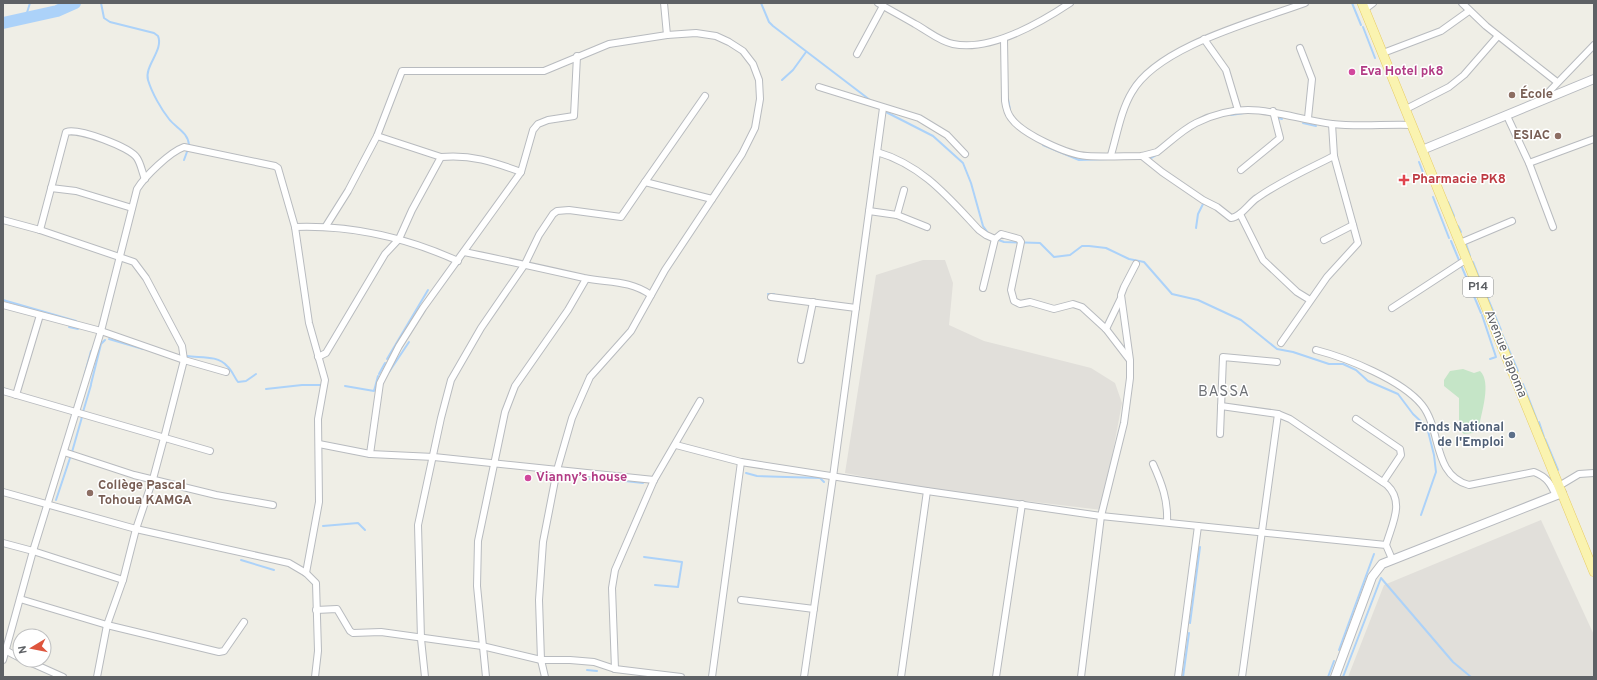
<svg xmlns="http://www.w3.org/2000/svg" width="1597" height="680" viewBox="0 0 1597 680" font-family="Overpass,sans-serif">
  <style>
    .industrial { fill: #e1dfda }
    .green { fill: #c5e5c7 }
    .lines { fill: none; stroke-linecap: round; stroke-linejoin: round }
    .stream { stroke: #acd2f9; stroke-width: 2 }
    .river { stroke: #acd2f9; stroke-width: 12 }
    .street-casing { stroke: #b8bbbf; stroke-width: 8 }
    .secondary-casing { stroke: #b7babf; stroke-width: 10 }
    .primary-casing { stroke: #e8cd66; stroke-width: 10 }
    .street { stroke: #fff; stroke-width: 6 }
    .secondary { stroke: #fff; stroke-width: 8 }
    .primary { stroke: #faf3b0; stroke-width: 9 }
    .hotel-dot { fill: #d1479c; stroke: #fff; stroke-width: 1.5 }
    .education-dot { fill: #8d6e63; stroke: #fff; stroke-width: 1.5 }
    .health-dot { fill: #e0444e; stroke: #fff; stroke-width: 1.5 }
    .service-dot { fill: #5c6f8a; stroke: #fff; stroke-width: 1.5 }
    .labels { text-anchor: middle; dominant-baseline: central; stroke-width: 3; stroke-linejoin: round; paint-order: stroke }
    .shield { fill: #fff; stroke: #8e9093; stroke-width: 1 }
    .shield-label { font-size: 12px; font-weight: bold; fill: #5e6165 }
    .hotel-label { font-size: 13px; font-weight: bold; fill: #b23c85; stroke: #fff; text-anchor: start }
    .education-label { font-size: 13px; font-weight: bold; fill: #785e54; stroke: #fff; text-anchor: start }
    .health-label { font-size: 13px; font-weight: bold; fill: #be3a42; stroke: #fff; text-anchor: start }
    .street-label { font-size: 13px; fill: #5e6165; stroke: #fff }
    .service-label { font-size: 13px; font-weight: bold; fill: #4e5e75; stroke: #fff; text-anchor: end }
    .quarter-label { font-size: 15px; letter-spacing: 1px; fill: #6f7277; stroke: #fff }
  </style>
  <rect width="100%" height="100%" fill="#efeee6"/>
  <g class="industrial">
    <polygon points="923,260 945,260 953,283 949,325 984,341 1091,368 1115,383 1122,403 1102,510 934,490 845,473 876,275"/>
    <polygon points="1541,520 1594,635 1594,677 1348,677 1384,585"/>
  </g>
  <path class="green" d="M1463,369L1474,373L1480,371C1492,382 1481,414 1479,427L1473,433L1464,434L1459,429V398L1444,386V380L1450,371Z"/>
  <g class="lines">
    <g class="stream">
      <path d="M101,3L104,18L110,22L154,33L158,36C164,50 144,66 148,80C152,93 161,109 169,119C176,128 188,132 189,145"/>
      <polyline points="761,3 769,22 773,26 870,100"/>
      <polyline points="1352,3 1361,25"/>
      <polyline points="25,19 30,3"/>
      <polyline points="1363,27 1375,58"/>
      <polyline points="782,80 793,70 806,52"/>
      <polyline points="1008,99 1010,110"/>
      <polyline points="884,111 933,136 963,163 971,183 983,226 988,233"/>
      <polyline points="1231,115 1244,113"/>
      <polyline points="1276,117 1282,119"/>
      <polyline points="1303,123 1316,126"/>
      <polyline points="1043,145 1079,160 1108,159"/>
      <polyline points="184,160 188,149"/>
      <polyline points="1148,160 1158,154"/>
      <polyline points="1419,162 1424,175"/>
      <polyline points="1425,178 1427,183"/>
      <polyline points="1433,197 1449,238"/>
      <polyline points="1448,202 1454,216"/>
      <polyline points="1458,226 1461,232"/>
      <polyline points="1196,228 1198,214 1204,202"/>
      <polyline points="996,239 1004,242 1040,243 1054,257 1070,255 1082,246 1089,246 1106,248 1129,259 1144,262 1172,294 1198,300 1241,320 1277,349 1293,352 1329,364 1343,364 1356,370 1368,381 1398,394 1413,414 1427,427 1434,455 1436,472 1421,515"/>
      <polyline points="1451,241 1481,313"/>
      <polyline points="1466,244 1470,256"/>
      <polyline points="1473,262 1482,285"/>
      <polyline points="1483,287 1501,330"/>
      <polyline points="768,294 774,294"/>
      <polyline points="3,300 76,321"/>
      <polyline points="1482,315 1496,357 1490,359"/>
      <polyline points="69,327 78,329"/>
      <polyline points="1502,334 1518,371"/>
      <polyline points="109,339 143,349"/>
      <path d="M187,356C200,358 218,355 227,366C232,370 234,377 238,382L246,381L256,374"/>
      <polyline points="387,359 428,290"/>
      <polyline points="387,372 389,372 409,342"/>
      <polyline points="379,374 385,363"/>
      <polyline points="84,377 91,351"/>
      <polyline points="91,384 101,344 105,340"/>
      <polyline points="1523,384 1537,420"/>
      <polyline points="345,386 374,391 378,376"/>
      <polyline points="266,389 302,385 322,385"/>
      <polyline points="83,412 91,385"/>
      <polyline points="1539,422 1544,437"/>
      <polyline points="1545,439 1558,470"/>
      <polyline points="72,452 82,417"/>
      <polyline points="746,473 757,476 820,478 824,482"/>
      <polyline points="590,479 612,480"/>
      <polyline points="560,480 564,475 571,476"/>
      <polyline points="616,480 643,483"/>
      <polyline points="56,500 70,458"/>
      <polyline points="323,526 358,523 365,530"/>
      <polyline points="644,557 682,562 678,587 655,585"/>
      <polyline points="241,560 274,570"/>
      <polyline points="1190,623 1200,547"/>
      <polyline points="1339,650 1374,554"/>
      <polyline points="587,670 597,671"/>
      <polyline points="1183,677 1189,633"/>
      <polyline points="1328,677 1334,661"/>
      <polyline points="1343,677 1381,578 1453,662 1471,677"/>
    </g>
    <polyline class="river" points="3,23 57,11 75,3"/>
    <g class="street-casing">
      <g id="street">
        <polyline points="664,3 667,35"/>
        <path d="M878,3C890,10 903,17 915,24C928,31 939,41 953,44C991,52 1040,23 1070,3"/>
        <polyline points="1462,3 1486,26 1557,82"/>
        <polyline points="1365,9 1373,3"/>
        <path d="M1004,39L1005,101C1006,108 1007,113 1011,118C1022,134 1068,155 1087,156C1105,157 1124,156 1142,156L1157,152C1170,142 1182,130 1196,123C1248,97 1281,117 1332,124C1358,127 1386,124 1412,125"/>
        <polyline points="1204,39 1226,70 1238,110"/>
        <polyline points="1300,48 1312,79 1308,118"/>
        <polyline points="1383,53 1441,31 1469,11"/>
        <polyline points="857,54 883,6"/>
        <polyline points="819,87 919,118 947,135 965,154"/>
        <polyline points="705,96 645,182 712,199"/>
        <polyline points="1541,100 1594,45"/>
        <polyline points="1406,109 1449,87 1464,75 1498,36"/>
        <polyline points="1507,116 1529,163 1553,227"/>
        <polyline points="377,136 441,157"/>
        <path d="M877,152C922,165 948,197 979,230L986,235L995,239"/>
        <path d="M1111,155C1117,135 1121,110 1132,92C1158,46 1256,21 1305,3"/>
        <path d="M1142,156L1162,172L1203,200L1217,207L1231,218C1241,217 1249,203 1257,198C1281,181 1308,169 1334,156"/>
        <polyline points="1529,163 1594,139"/>
        <polyline points="1241,170 1280,138 1273,111"/>
        <polyline points="51,188 76,191 132,208"/>
        <polyline points="869,211 897,215 927,227"/>
        <polyline points="1240,214 1263,260 1297,292 1310,300"/>
        <polyline points="897,215 904,190"/>
        <polyline points="3,220 40,230 134,262 146,278 182,346 184,360 164,438 153,479 136,529 123,580 107,625 97,677"/>
        <polyline points="326,226 348,191 377,136 402,71 544,71 609,44 667,35 696,33 716,36 729,42 743,51 753,64 759,80 760,99 755,128 742,154 665,270 631,331 590,377 572,418 557,470 543,542 539,600 541,660 545,677"/>
        <path d="M295,227C352,225 405,237 458,261"/>
        <path d="M40,230L66,132C79,128 130,147 137,158C141,164 142,172 145,179"/>
        <polyline points="1324,240 1353,225"/>
        <polyline points="1460,243 1512,221"/>
        <path d="M464,252C504,260 544,269 584,278C609,283 629,280 651,295"/>
        <polyline points="983,288 995,239 1001,234 1019,239 1021,242 1011,290 1014,301 1020,304 1030,302 1054,309 1073,304 1082,307 1106,329 1129,359"/>
        <polyline points="771,297 856,308"/>
        <polyline points="3,305 101,331 184,360 226,372"/>
        <polyline points="1392,308 1467,259"/>
        <polyline points="1106,329 1121,298"/>
        <polyline points="1281,343 1327,277 1358,243 1334,156 1332,124"/>
        <path d="M1316,350C1347,358 1402,380 1422,405C1442,430 1432,475 1469,485L1534,472C1547,477 1551,484 1556,496"/>
        <path d="M318,357L326,353L385,254L399,239L412,210L441,157C470,154 494,162 521,172"/>
        <polyline points="801,360 813,302"/>
        <polyline points="3,391 210,451"/>
        <polyline points="16,395 40,315"/>
        <path d="M1221,406L1278,414L1290,419L1387,485C1405,502 1392,524 1386,545"/>
        <polyline points="1356,419 1400,449 1401,455 1383,482"/>
        <polyline points="1220,434 1223,357 1277,362"/>
        <polyline points="319,444 370,454 434,457 654,480"/>
        <polyline points="676,445 741,462 927,491 1101,516 1386,545 1392,559"/>
        <polyline points="64,452 134,475 216,495 273,505"/>
        <polyline points="370,454 380,383 399,346 423,308 521,172 533,130 538,124 548,120 574,116 577,56"/>
        <path d="M1153,464C1162,484 1168,500 1167,522"/>
        <polyline points="1559,486 1579,474 1594,473"/>
        <polyline points="3,492 136,529 289,563 306,573 316,583 318,651 315,677"/>
        <polyline points="3,543 33,551 123,580"/>
        <polyline points="20,599 107,625 219,652 224,651 244,622"/>
        <polyline points="741,600 814,609"/>
        <polyline points="316,610 337,609 350,631 353,633 381,632 482,646 541,660 570,660 594,662 615,669 681,677"/>
        <polyline points="3,649 20,658"/>
        <path d="M3,660L33,551L101,331L137,189C145,176 170,152 184,147L275,166L278,168L295,227L309,323L325,380L318,419L319,502L306,573"/>
        <polyline points="25,660 63,677"/>
        <polyline points="615,669 612,588 615,570 654,480 700,401"/>
        <polyline points="425,677 421,639 418,525 441,418 451,380 481,328 525,264 539,235 553,214 557,211 569,210 621,217 645,182"/>
        <polyline points="486,677 477,586 478,541 505,412 515,386 568,310 586,279"/>
        <polyline points="712,677 741,462"/>
        <polyline points="804,677 833,477 883,108"/>
        <polyline points="901,677 927,491"/>
        <polyline points="996,677 1022,504"/>
        <polyline points="1081,677 1101,516 1124,423 1130,378 1130,360 1121,295 1124,287 1136,264"/>
        <polyline points="1178,677 1198,526"/>
        <polyline points="1242,677 1278,414"/>
      </g>
    </g>
    <g class="secondary-casing">
      <g id="secondary">
        <polyline points="1422,150 1594,79"/>
        <polyline points="1335,677 1372,577 1382,564 1562,493"/>
      </g>
    </g>
    <g class="primary-casing">
      <polyline id="primary" points="1362,3 1594,572"/>
    </g>
    <use href="#street" class="street"/>
    <use href="#secondary" class="secondary"/>
    <use href="#primary" class="primary"/>
  </g>
  <g class="hotel-dot">
    <circle cx="1352" cy="72" r="4"/>
    <circle cx="528" cy="478" r="4"/>
  </g>
  <g class="education-dot">
    <circle cx="1512" cy="95" r="4"/>
    <circle cx="1558" cy="136" r="4"/>
    <circle cx="90" cy="493" r="4"/>
  </g>
  <path class="health-dot" d="M1402 174h4v4h4v4h-4v4h-4v-4h-4v-4h4z"/>
  <circle class="service-dot" cx="1512" cy="435" r="4"/>
  <g class="labels">
    <rect class="shield" x="1463" y="277" width="30" height="20" rx="3"/>
    <g class="shield-label">
      <text x="1478" y="287">P14</text>
    </g>
    <g class="hotel-label">
      <text x="1360" y="72">Eva Hotel pk8</text>
      <text x="536" y="478">Vianny’s house</text>
    </g>
    <g class="education-label">
      <text x="1520" y="95">École</text>
      <text x="1550" y="136" text-anchor="end">ESIAC</text>
      <text x="98" y="486">Collège Pascal<tspan x="98" dy="15">Tohoua KAMGA</tspan></text>
    </g>
    <g class="health-label">
      <text x="1412" y="180">Pharmacie PK8</text>
    </g>
    <g class="street-label">
      <text transform="translate(1505 354) rotate(68)">Avenue Japoma</text>
    </g>
    <g class="service-label">
      <text x="1504" y="428">Fonds National<tspan x="1504" dy="15">de l'Emploi</tspan></text>
    </g>
    <g class="quarter-label">
      <text x="1224" y="392">BASSA</text>
    </g>
  </g>
  <rect width="1597" height="680" fill="none" stroke="#5e6165" stroke-width="8"/>
  <g transform="translate(32 648) rotate(260)"><circle r="19" fill="#ffffff" stroke="#bfc0c1"/>
  <path d="M0-3L7 15L0 10L-7 15Z" fill="#de553d"/>
  <text y="-6" font-size="11" font-weight="bold" text-anchor="middle" fill="#5e6165">N</text>
  </g>
</svg>
